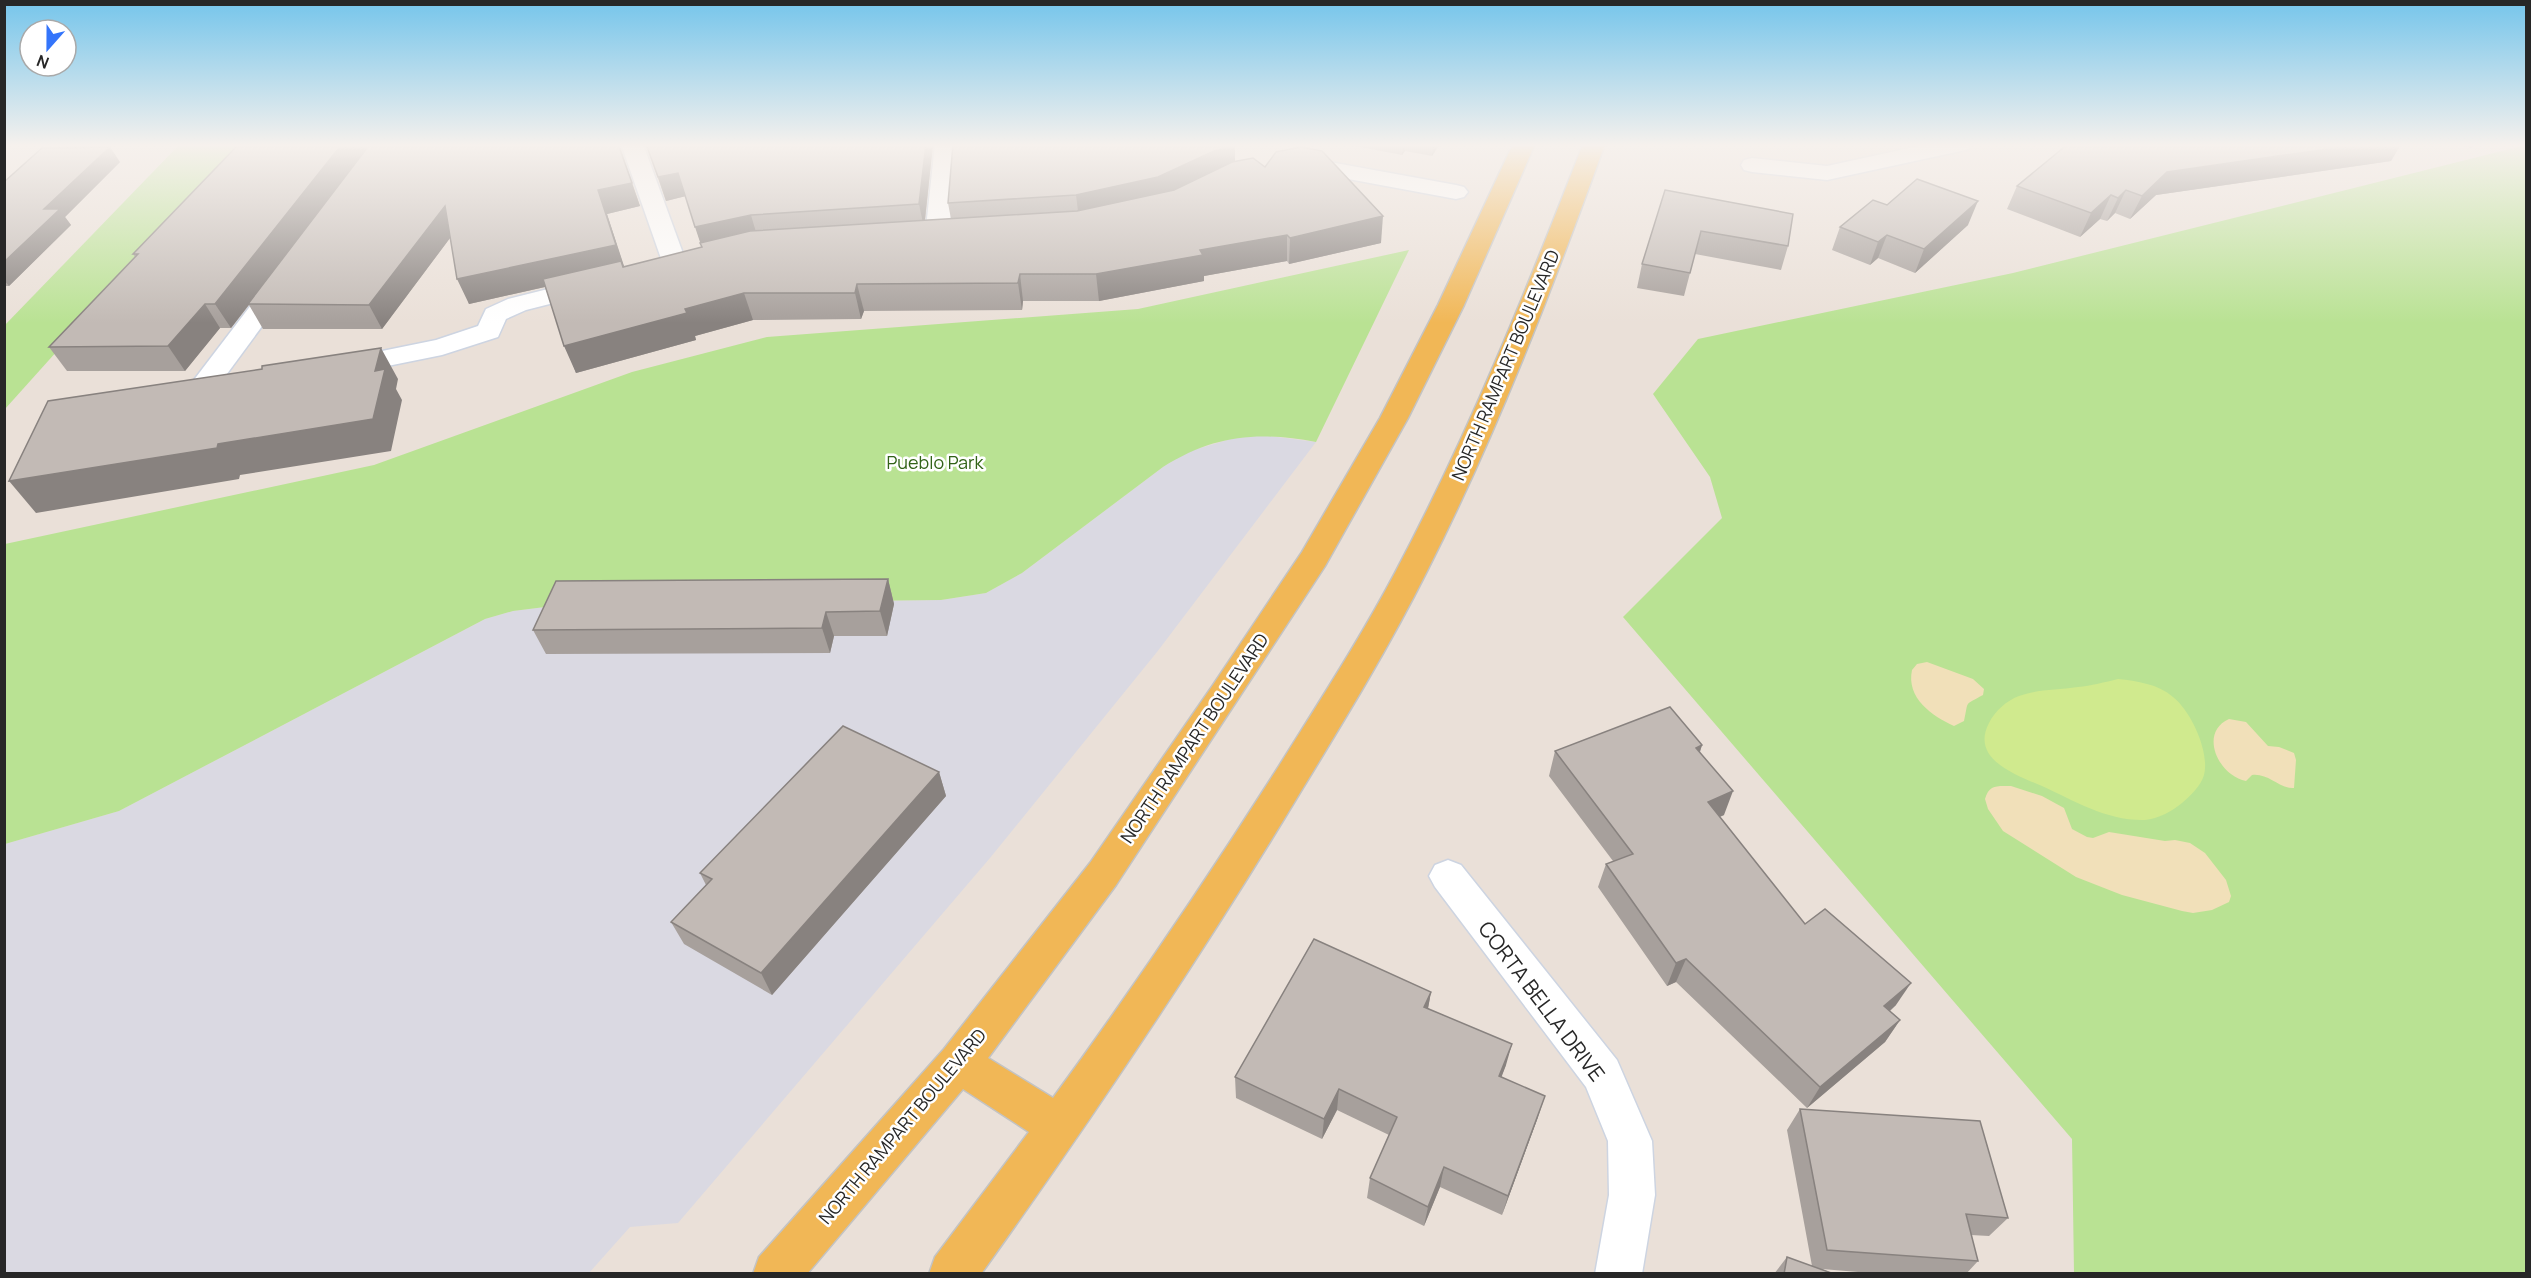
<svg xmlns="http://www.w3.org/2000/svg" width="2531" height="1278" viewBox="0 0 2531 1278" font-family="Manrope,sans-serif">
  <style>
    .industrial { fill: #dad9e2 }
    .green { fill: #b9e293 }
    .sand { fill: #f1e0b9 }
    .pitch { fill: #d0ea8e }
    .lines { fill: none; stroke-linecap: round; stroke-linejoin: round }
    .minor-casing { stroke: #cdd4e1; stroke-width: 3 }
    .primary-casing { stroke: #c3c3c3; stroke-width: 3 }
    .minor { fill: #fff; fill-rule: evenodd }
    .primary { fill: #f1b756; fill-rule: evenodd }
    .wall { fill: #a7a09c }
    .shaded-wall { fill: #88827f }
    .building { fill: #c2bab5; stroke: #88827f; stroke-width: 1.5 }
    .labels { text-anchor: middle; dominant-baseline: central; stroke-width: 5; stroke-linejoin: round; paint-order: stroke }
    .street-label { font-size: 18px; fill: #272727; stroke: #fff }
    .park-label { font-size: 18px; fill: #326318; stroke: #fff }
    .near-street-label { font-size: 21px; fill: #272727; stroke: #fff }
  </style>
  <rect width="100%" height="100%" fill="#eae0d8"/>
  <polygon class="industrial" points="1263,435 1316,442 1157,652 990,858 678,1223 630,1227 589,1273 5,1274 5,844 119,811 485,619 513,611 569,604 941,600 986,593 1022,573 1163,467 1187,452 1234,438"/>
  <g class="green">
    <polygon points="180,144 243,144 5,409 4,326"/>
    <polygon points="2526,145 2526,1273 2074,1273 2072,1139 1623,617 1722,518 1710,477 1653,394 1698,339 2013,273"/>
    <path d="M1409,250L1316,442C1257,431 1214,435 1163,467L1022,573L986,593L941,600L569,604L513,611L485,619L119,811L5,844V544L374,465L632,372L767,337L1138,309Z"/>
  </g>
  <g class="sand">
    <path d="M1927,662L1973,679L1984,689L1983,695C1963,706 1969,700 1964,721L1954,726C1932,716 1906,698 1912,670L1917,664Z"/>
    <path d="M2229,719L2246,722L2268,746L2279,747L2294,753L2296,760L2294,788C2279,789 2269,773 2252,775L2246,781C2219,776 2198,733 2229,719Z"/>
    <path d="M2011,786L2042,796L2064,808L2072,829L2087,837L2093,838L2109,832L2165,841L2175,840L2190,843L2205,853L2226,880L2231,896L2229,902L2212,910L2193,913L2182,911L2122,895L2076,877L2003,831L1988,809L1985,799C1989,784 1998,786 2011,786Z"/>
  </g>
  <path class="pitch" d="M2118,679C2137,681 2158,684 2173,697C2191,711 2210,752 2204,775C2201,786 2190,796 2182,803C2172,811 2158,819 2145,820C2107,821 2075,801 2042,786C2016,775 1970,759 1989,723C1995,711 2006,701 2019,696C2039,689 2057,690 2078,687C2091,686 2105,682 2118,679Z"/>
  <g class="lines">
    <g class="minor-casing">
      <g id="minor">
        <polygon points="621,144 643,144 688,267 685,272 676,274 667,272 664,267"/>
        <polygon points="935,144 957,144 949,237 946,242 937,244 928,242 925,237"/>
        <polygon points="1928,144 1972,144 1969,149 1961,151 1827,180 1752,172 1744,170 1741,165 1744,160 1752,158 1827,166"/>
        <polygon points="1297,156 1456,185 1464,187 1468,192 1464,197 1456,199 1289,168 1286,163 1289,158"/>
        <polygon points="283,272 292,275 296,280 207,401 197,403 187,401 183,395 187,389 274,275"/>
        <polygon points="592,278 601,281 605,286 601,291 526,310 506,319 498,337 442,355 343,375 333,373 329,367 333,361 436,340 478,326 486,309 508,299"/>
        <polygon points="1448,860 1461,865 1617,1060 1652,1141 1655,1195 1642,1274 1595,1274 1609,1195 1608,1141 1586,1087 1435,887 1429,876 1435,865"/>
      </g>
    </g>
    <g class="primary-casing">
      <path id="primary" d="M1513,144H1535L1464,305L1408,418L1325,566L1116,885L988,1058L1053,1098C1132,990 1207,879 1279,766C1319,702 1360,639 1395,573C1468,435 1527,290 1583,144H1605C1552,289 1497,433 1427,571C1389,647 1345,719 1301,791C1201,957 1093,1117 981,1274H929L935,1257L1029,1132L963,1089L807,1274H753L759,1257L944,1049L1090,863L1213,685L1302,552L1380,418L1438,305Z"/>
    </g>
    <use href="#minor" class="minor"/>
    <use href="#primary" class="primary"/>
  </g>
  <g class="wall">
    <polygon points="239,144 619,144 640,206 607,214 624,267 702,247 686,196 666,201 646,144 933,144 925,220 951,219 948,203 1235,146 1235,162 1265,167 1381,243 1289,264 1287,261 1204,276 1204,281 1099,301 1023,301 1022,310 864,311 861,319 753,320 695,336 696,340 576,373 545,287 469,304 450,238 382,329 263,329 249,305 231,328 220,328 185,371 67,371 49,347 135,257 133,254"/>
    <polygon points="1345,144 1440,144 1432,156 1405,151 1402,155"/>
    <polygon points="2068,144 2401,144 2391,161 2156,195 2130,219 2115,213 2107,221 2100,219 2080,237 2007,209 2017,186"/>
    <polygon points="2459,144 2474,144 2471,148"/>
    <polygon points="120,162 65,217 71,225 9,286 4,286 4,182"/>
    <polygon points="1665,190 1788,246 1781,270 1695,254 1684,296 1637,288 1642,264"/>
    <polygon points="1887,205 1968,225 1915,273 1878,258 1870,265 1832,250 1840,227"/>
    <polygon points="888,579 894,604 887,636 834,636 830,653 546,654 533,630"/>
    <polygon points="1702,745 1700,752 1724,815 1720,817 1805,924 1896,1005 1890,1011 1900,1020 1885,1042 1807,1108 1676,982 1667,986 1598,887 1606,864 1613,861 1549,776 1555,751"/>
    <polygon points="939,772 946,796 772,995 684,944 671,922 706,885 700,873"/>
    <polygon points="1431,992 1428,1008 1506,1065 1501,1077 1538,1117 1502,1215 1440,1187 1424,1226 1367,1198 1370,1178 1389,1135 1337,1110 1322,1139 1236,1098 1235,1077"/>
    <polygon points="1800,1109 2008,1218 1989,1236 1971,1235 1978,1261 1966,1274 1882,1274 1822,1269 1834,1274 1774,1274 1787,1257 1812,1266 1787,1130"/>
  </g>
  <g class="shaded-wall">
    <polygon points="342,144 372,144 231,328 215,304"/>
    <polygon points="618,144 640,206 607,214 625,269 469,304 457,279 598,190"/>
    <polygon points="926,144 933,144 924,228 919,204"/>
    <polygon points="1403,144 1405,144 1405,151 1402,155"/>
    <polygon points="1433,144 1440,144 1432,156"/>
    <polygon points="2362,144 2401,144 2391,161 2156,195 2130,219 2142,196 2167,172"/>
    <polygon points="1235,146 1235,169 1159,201 1079,219 1076,195 1214,151"/>
    <polygon points="110,147 120,162 65,217 71,225 9,286 4,280 4,262 44,209"/>
    <polygon points="678,173 686,196 666,201 658,177"/>
    <polygon points="2126,190 2115,213 2107,221 2118,198"/>
    <polygon points="2111,195 2100,219 2080,237 2091,213"/>
    <polygon points="1978,201 1968,225 1915,273 1924,249"/>
    <polygon points="445,206 456,230 382,329 369,305"/>
    <polygon points="751,215 758,239 703,251 695,227"/>
    <polygon points="1383,216 1381,243 1289,264 1290,238"/>
    <polygon points="1287,235 1287,261 1204,276 1204,281 1099,301 1096,274 1200,250"/>
    <polygon points="1887,235 1878,258 1870,265 1878,242"/>
    <polygon points="1020,274 1023,301 1022,310 1018,283"/>
    <polygon points="857,284 864,311 861,319 855,293"/>
    <polygon points="744,293 753,320 695,336 696,340 576,373 564,346 685,309"/>
    <polygon points="205,304 220,328 185,371 168,346"/>
    <polygon points="381,348 398,379 396,389 402,400 391,451 240,475 239,479 36,513 9,481 218,444 375,371"/>
    <polygon points="888,579 894,604 887,636 880,611"/>
    <polygon points="826,612 834,636 830,653 822,628"/>
    <polygon points="1702,745 1694,769 1696,748"/>
    <polygon points="939,772 946,796 772,995 761,973"/>
    <polygon points="1733,791 1724,815 1698,825 1708,802"/>
    <polygon points="1686,959 1676,982 1667,986 1676,963"/>
    <polygon points="1911,983 1896,1005 1870,1028 1884,1006"/>
    <polygon points="1431,992 1427,1014 1424,1007"/>
    <polygon points="1900,1020 1885,1042 1807,1108 1820,1087"/>
    <polygon points="1512,1044 1506,1065 1494,1097 1499,1076"/>
    <polygon points="1339,1089 1337,1110 1322,1139 1324,1119"/>
    <polygon points="1545,1096 1538,1117 1502,1215 1508,1196"/>
    <polygon points="1444,1167 1440,1187 1424,1226 1428,1207"/>
  </g>
  <g class="building">
    <polygon points="239,144 342,144 215,304 205,304 168,346 49,347 138,254 133,254"/>
    <polygon points="370,144 618,144 632,183 598,190 616,245 457,279 445,206 369,305 248,304"/>
    <polygon points="646,144 926,144 919,204 751,215 695,227 678,173 658,177"/>
    <polygon points="953,144 1233,144 1235,146 1214,151 1158,177 1076,195 948,203"/>
    <polygon points="2068,144 2362,144 2167,172 2142,196 2126,190 2118,198 2111,195 2091,213 2017,186"/>
    <polygon points="110,147 44,209 60,209 4,262 4,182 42,148"/>
    <polygon points="1301,147 1322,151 1383,216 1290,238 1287,235 1200,250 1203,255 1096,274 1020,274 1018,283 857,284 855,293 744,293 685,309 687,313 564,346 543,279 621,261 623,267 702,247 700,243 750,231 1077,211 1174,190 1232,162 1253,158 1265,167 1276,152"/>
    <polygon points="1917,179 1978,201 1924,249 1887,235 1878,242 1840,227 1873,200 1887,205"/>
    <polygon points="1665,190 1793,214 1788,246 1701,231 1690,273 1642,264"/>
    <polygon points="381,348 375,371 385,369 373,419 218,444 217,448 9,481 48,401 262,369 262,366"/>
    <polygon points="888,579 880,611 826,612 822,628 533,630 556,581"/>
    <polygon points="1670,707 1702,745 1696,748 1733,791 1708,802 1805,924 1825,909 1911,983 1884,1006 1900,1020 1820,1087 1686,959 1676,963 1606,864 1633,854 1555,751"/>
    <polygon points="843,726 939,772 761,973 671,922 712,879 700,873"/>
    <polygon points="1314,939 1431,992 1424,1007 1512,1044 1499,1076 1545,1096 1508,1196 1444,1167 1428,1207 1370,1178 1397,1117 1339,1089 1324,1119 1235,1077"/>
    <polygon points="1800,1109 1980,1121 2008,1218 1966,1214 1978,1261 1827,1250"/>
    <polygon points="1787,1257 1834,1274 1784,1274"/>
  </g>
  <linearGradient id="sky" x2="0" y2="1"><stop stop-color="#75c5eb"/><stop offset="0.45" stop-color="#f6f1ed"/><stop offset="1" stop-color="#f6f1ed" stop-opacity="0"/></linearGradient>
  <rect width="2531" height="323" fill="url(#sky)"/>
  <g class="labels">
    <g class="street-label">
      <text transform="translate(1505 365) rotate(-67)">NORTH RAMPART BOULEVARD</text>
      <text transform="translate(1194 738) rotate(-56)">NORTH RAMPART BOULEVARD</text>
      <text transform="translate(902 1126) rotate(-50)">NORTH RAMPART BOULEVARD</text>
    </g>
    <g class="park-label">
      <text x="935" y="462">Pueblo Park</text>
    </g>
    <g class="near-street-label">
      <text transform="translate(1542 1001) rotate(53)">CORTA BELLA DRIVE</text>
    </g>
  </g>
  <rect width="2531" height="1278" fill="none" stroke="#272727" stroke-width="12"/>
  <g transform="translate(48 48) rotate(201)"><circle r="28" fill="#ffffff" stroke="#a9a9a9" stroke-width="1.5"/>
  <path d="M0-4.5L10 22L0 15L-10 22Z" fill="#3475fb"/>
  <text y="-9" font-size="16" font-weight="bold" text-anchor="middle" fill="#272727">N</text>
  </g>
</svg>
